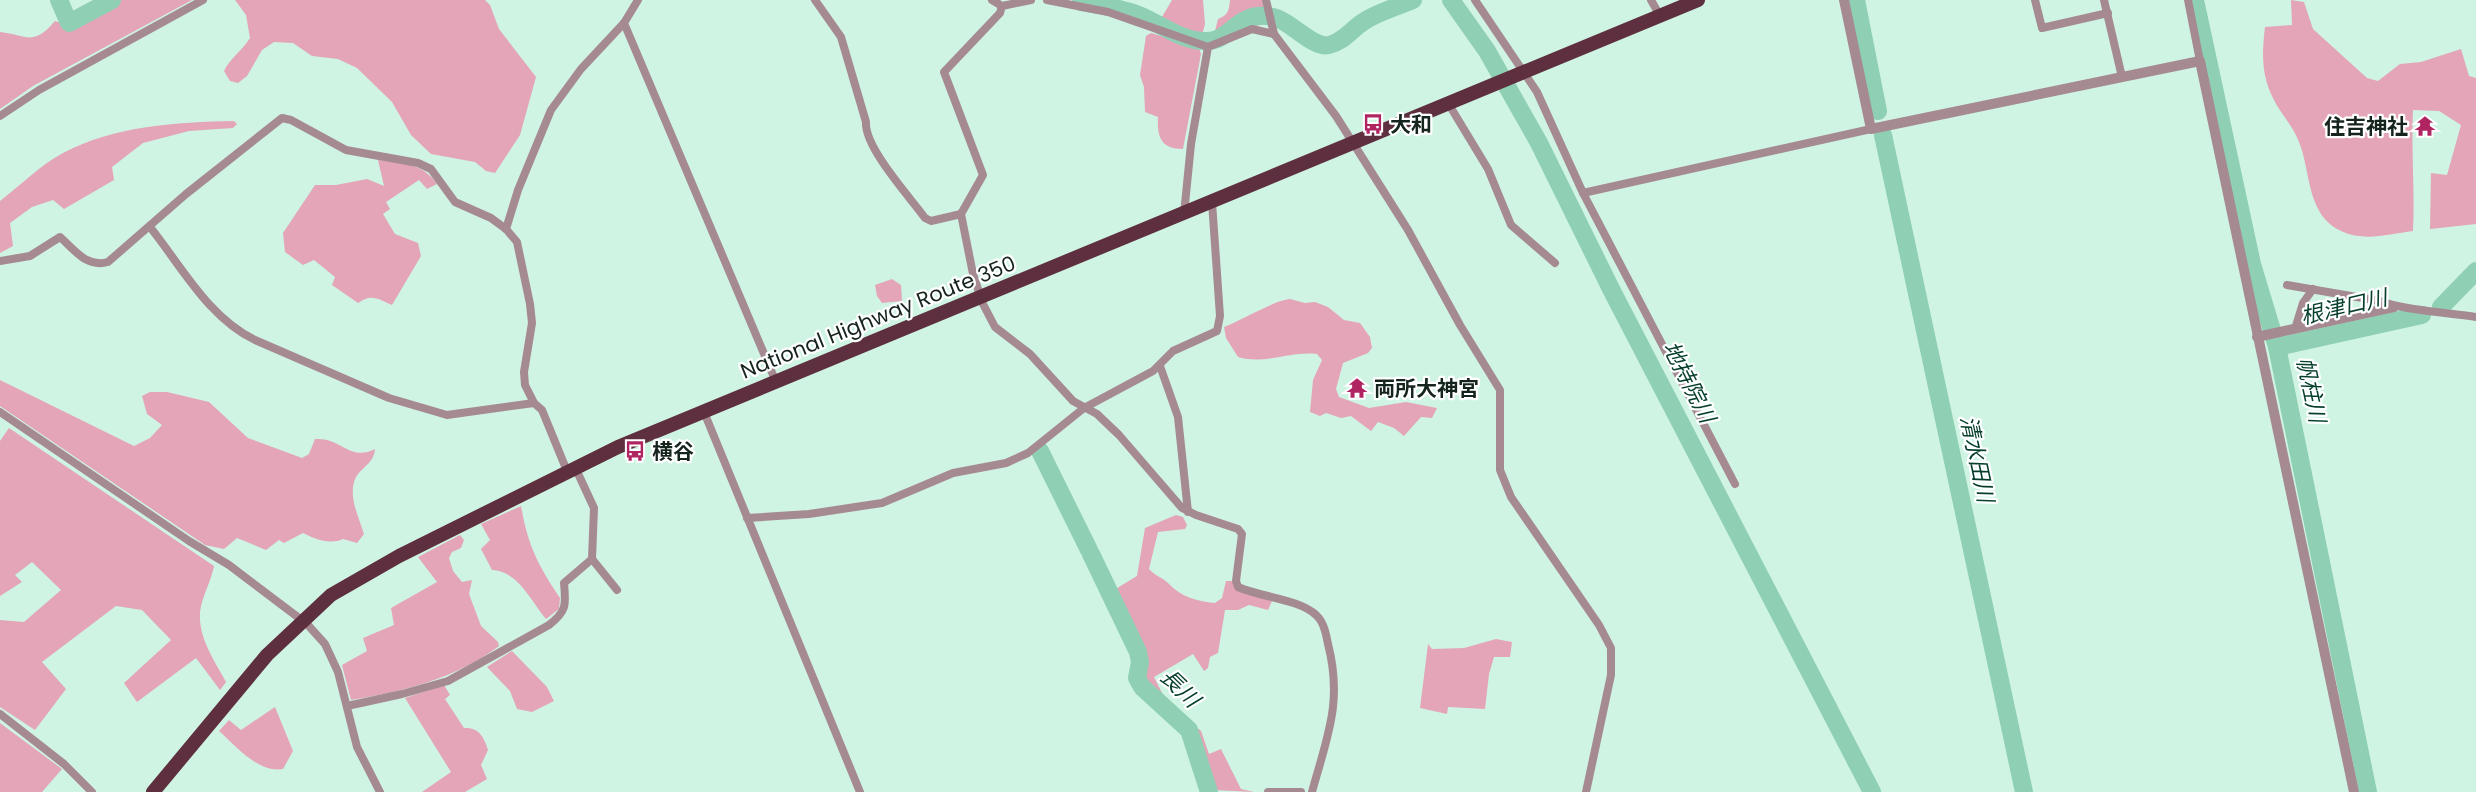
<svg xmlns="http://www.w3.org/2000/svg" width="2476" height="792" viewBox="0 0 2476 792" font-family="Poppins,'Noto Sans JP',sans-serif">
  <style>
    .forest { fill: #e3a5b7 }
    .lines { fill: none; stroke-linecap: round; stroke-linejoin: round }
    .river { stroke: #8fd0b4; stroke-width: 18 }
    .minor { stroke: #a68a92; stroke-width: 8 }
    .tertiary { stroke: #a68a92; stroke-width: 10 }
    .trunk { stroke: #5e2f3f; stroke-width: 14 }
    .labels { text-anchor: middle; dominant-baseline: central; stroke-width: 4.5; stroke-linejoin: round; paint-order: stroke }
    .poi-label { font-size: 21px; font-weight: bold; fill: #16241e; stroke: #fff; text-anchor: start }
    .street-label { font-size: 21px; fill: #16241e; stroke: #fff }
    .water-label { font-size: 22px; font-style: italic; fill: #053e2c; stroke: #fff }
  </style>
  <rect width="100%" height="100%" fill="#d0f4e3"/>
  <g class="forest">
    <path d="M117,0H192L33,86L0,109V32C27,35 33,47 55,21L70,26Z"/>
    <path d="M235,0H485L490,5L499,29L536,77L520,135L495,173L486,171L475,162L431,154L411,135L392,102L357,68L338,59L312,56L293,43L274,42L262,50L247,76L238,83L230,81L224,71C229,59 243,50 250,38L246,15Z"/>
    <polygon points="1172,0 1203,0 1205,24 1202,35 1166,26 1162,17"/>
    <path d="M1230,0H1262L1268,24L1240,28L1227,26L1214,35L1218,19C1228,15 1229,11 1230,0Z"/>
    <path d="M2291,0L2304,2L2313,29L2367,78L2378,81L2400,64L2421,62L2461,49L2469,76L2476,78V224L2430,229L2431,173L2447,175L2461,125L2439,111L2413,110C2411,151 2415,190 2413,231C2389,234 2364,242 2341,231C2306,215 2311,171 2299,142C2293,126 2280,113 2273,98C2261,75 2262,52 2265,27L2292,25Z"/>
    <path d="M1151,33L1199,48L1201,54L1183,149C1161,149 1157,137 1158,117L1145,112L1144,87L1140,75L1146,36Z"/>
    <path d="M234,121L237,124L233,128L189,131L143,143L112,167L114,180L64,209L53,200L32,207L10,223L13,246L0,253V201C20,186 40,165 63,153C114,126 177,122 234,121Z"/>
    <path d="M378,160C402,163 423,163 437,184L427,189L419,180L386,202L390,209L383,214L395,234L418,243L421,256L392,305C379,299 371,293 358,303L332,285L335,277L314,260L303,265L285,252L283,233L315,185H336L367,179L384,186Z"/>
    <polygon points="892,279 901,285 902,301 882,303 877,296 875,285"/>
    <path d="M1290,299L1305,303L1315,302L1328,307L1344,320L1360,323L1370,337L1372,348L1368,353L1343,363L1336,389L1339,397L1369,408L1406,402L1437,408L1432,418L1421,417L1404,436L1394,428L1378,422L1371,431L1351,416L1341,418L1326,413L1320,416L1310,412L1313,380L1322,360L1317,354C1290,351 1265,365 1238,357L1226,338L1224,327C1242,320 1275,300 1290,299Z"/>
    <path d="M0,380L134,446L150,438L162,425L147,414L142,396L150,392H167L209,402L248,438L302,458L309,454L315,439C342,437 349,462 375,449C374,463 363,466 356,477C347,495 359,517 364,534L357,543L343,539C330,545 314,539 303,533L284,543L279,540L266,550L237,538L224,549L205,545L0,406Z"/>
    <path d="M9,428L214,566C211,581 204,593 201,606C195,633 214,660 226,682L220,690L196,658L137,702L124,683L171,640L142,610L116,606L42,662L66,689L35,730L0,707V620L24,622L61,590L32,562L15,575L22,582L0,596V441Z"/>
    <path d="M521,506C528,546 538,565 560,598L559,609L546,619C531,601 518,571 492,570L481,549L490,540L481,524Z"/>
    <path d="M1176,515L1183,517L1187,525L1185,529L1158,532L1149,569C1155,576 1162,577 1168,583C1181,597 1196,601 1215,603L1222,598L1226,581H1233L1272,601L1268,610L1249,605L1238,610H1225L1218,653L1210,657L1208,668L1204,671L1193,654L1154,677L1166,701L1201,731L1209,754L1221,749L1241,789L1254,792L1213,790L1192,729L1143,684L1141,677V649L1114,590L1137,576L1145,528Z"/>
    <path d="M460,535L464,540L461,548L452,552L449,558L453,571L462,582L472,580L469,594L481,626L498,642L499,646C455,679 404,691 351,700L342,665L367,651L363,638L394,625L391,608L437,582L418,557Z"/>
    <polygon points="1496,639 1512,642 1510,657 1494,657 1489,674 1485,709 1448,707 1447,714 1420,708 1428,644 1432,649 1464,648"/>
    <polygon points="512,651 547,687 554,701 532,712 517,709 510,691 487,667"/>
    <path d="M444,685L450,695L445,699L464,728C479,727 484,737 488,750L481,765L487,779L465,792H422L451,772L405,698Z"/>
    <path d="M275,707L293,751L283,769C258,773 237,747 219,731L229,720L241,730Z"/>
    <polygon points="0,723 62,769 42,792 0,792"/>
  </g>
  <g class="lines">
    <g class="river">
      <polyline points="59,0 69,23 112,0"/>
      <polyline points="1451,0 1487,51 1539,143 1612,291 1872,792"/>
      <polyline points="1856,0 1878,111"/>
      <polyline points="2195,0 2252,264 2277,347 2368,792"/>
      <path d="M1081,2C1100,5 1122,8 1139,15C1161,24 1182,42 1207,41C1232,41 1237,9 1273,17C1291,21 1313,49 1329,45C1343,42 1351,30 1363,22C1378,12 1397,7 1413,0"/>
      <polyline points="1883,135 2024,792"/>
      <polyline points="2441,307 2476,271"/>
      <polyline points="2277,347 2422,315"/>
      <polyline points="1040,451 1089,550"/>
      <polyline points="1091,554 1138,652 1140,662 1137,678 1142,687 1189,730 1209,792"/>
    </g>
    <g class="minor">
      <path d="M815,0L841,37L866,122C864,147 909,196 925,218L931,221L961,214"/>
      <polyline points="992,0 1002,6 1031,0"/>
      <polyline points="1047,0 1108,12 1208,47 1252,29 1274,34"/>
      <polyline points="1266,0 1274,34 1336,116 1408,230 1460,325 1500,390 1500,470 1511,497 1599,625 1611,648 1611,675 1586,792"/>
      <polyline points="1475,0 1537,92 1583,193 1735,484"/>
      <polyline points="1651,0 1660,16"/>
      <polyline points="2035,0 2042,28 2108,13"/>
      <polyline points="2104,0 2122,77"/>
      <polyline points="2188,0 2200,61"/>
      <path d="M1002,6L1000,13L944,72L983,175L961,214L973,274L983,304L995,327L1030,354L1073,401L1097,414L1119,435L1182,508L1196,515L1238,529L1242,534L1236,581L1238,587C1260,597 1299,599 1316,615C1324,622 1326,634 1328,644C1343,702 1327,737 1312,792"/>
      <polyline points="624,23 776,382"/>
      <polyline points="1448,103 1488,169 1511,225 1555,263"/>
      <polyline points="0,116 39,90 203,0"/>
      <polyline points="1583,193 1871,129"/>
      <polyline points="1184,214 1191,144 1208,47"/>
      <path d="M150,227C182,267 208,317 255,340L389,398L447,415L534,403"/>
      <polyline points="506,229 518,190 551,110 581,69 624,23 638,0"/>
      <path d="M0,261L30,256L60,237C75,250 86,268 108,262L186,194L282,118L291,120L346,150L418,163L431,169L455,202L491,218L506,229L517,242L530,304L532,323L524,372L525,385L534,403L542,410L567,471"/>
      <path d="M2287,285L2380,301C2403,310 2449,313 2476,317"/>
      <polyline points="2295,329 2303,303 2313,289"/>
      <polyline points="1160,366 1178,417 1188,512"/>
      <polyline points="0,412 189,541 229,565 307,624 325,644 338,672 357,747 380,792"/>
      <polyline points="704,412 860,792"/>
      <polyline points="575,467 594,508 592,559 617,590"/>
      <polyline points="747,518 809,514 882,503 953,473 1006,463 1028,453 1084,408 1153,371 1173,351 1217,331 1220,316 1212,202"/>
      <path d="M347,706L402,694L448,681L549,625C567,611 566,605 564,583L592,559"/>
      <polyline points="0,714 64,764 92,792"/>
      <polyline points="1268,792 1301,792"/>
    </g>
    <g class="tertiary">
      <polyline points="1844,0 1871,129 2200,61 2354,792"/>
      <polyline points="2257,337 2394,307"/>
    </g>
    <polyline class="trunk" points="153,792 267,655 331,595 399,556 618,447 1698,0"/>
  </g>
  <defs>
    <g id="bus-bare" transform="scale(1.62)"><path d="M-5-6H5V4H4V6H2V4H-2V6H-4V4H-5ZM-3.5-4V0h7V-4ZM-3.5 1.2v1.5H-2V1.2ZM2 1.2v1.5H3.5V1.2Z" fill="#b02462" stroke="#fff" stroke-width="2.5" paint-order="stroke"/></g>
    <g id="temple-bare" transform="scale(1.62)"><path d="M0-6L5-2H3V0L6.5 2.5H4V6H1.5V3h-3V6H-4V2.5H-6.5L-3 0V-2H-5Z" fill="#b02462" stroke="#fff" stroke-width="2.5" paint-order="stroke"/></g>
  </defs>
  <g fill-rule="evenodd">
    <use href="#bus-bare" x="1373" y="124"/>
    <use href="#temple-bare" x="2425" y="126"/>
    <use href="#temple-bare" x="1357" y="388"/>
    <use href="#bus-bare" x="635" y="451"/>
  </g>
  <g class="labels">
    <g class="poi-label">
      <text x="1390" y="124">大和</text>
      <text x="2408" y="126" text-anchor="end">住吉神社</text>
      <text x="1374" y="388">両所大神宮</text>
      <text x="652" y="451">横谷</text>
    </g>
    <g class="street-label">
      <text transform="translate(878 317) rotate(-22)">National Highway Route 350</text>
    </g>
    <g class="water-label">
      <text transform="translate(2344 307) rotate(-13)">根津口川</text>
      <text transform="translate(1689 382) rotate(63)">地持院川</text>
      <text transform="translate(2311 390) rotate(78)">帆柱川</text>
      <text transform="translate(1977 459) rotate(78)">清水田川</text>
      <text transform="translate(1180 688) rotate(44)">長川</text>
    </g>
  </g>
</svg>
